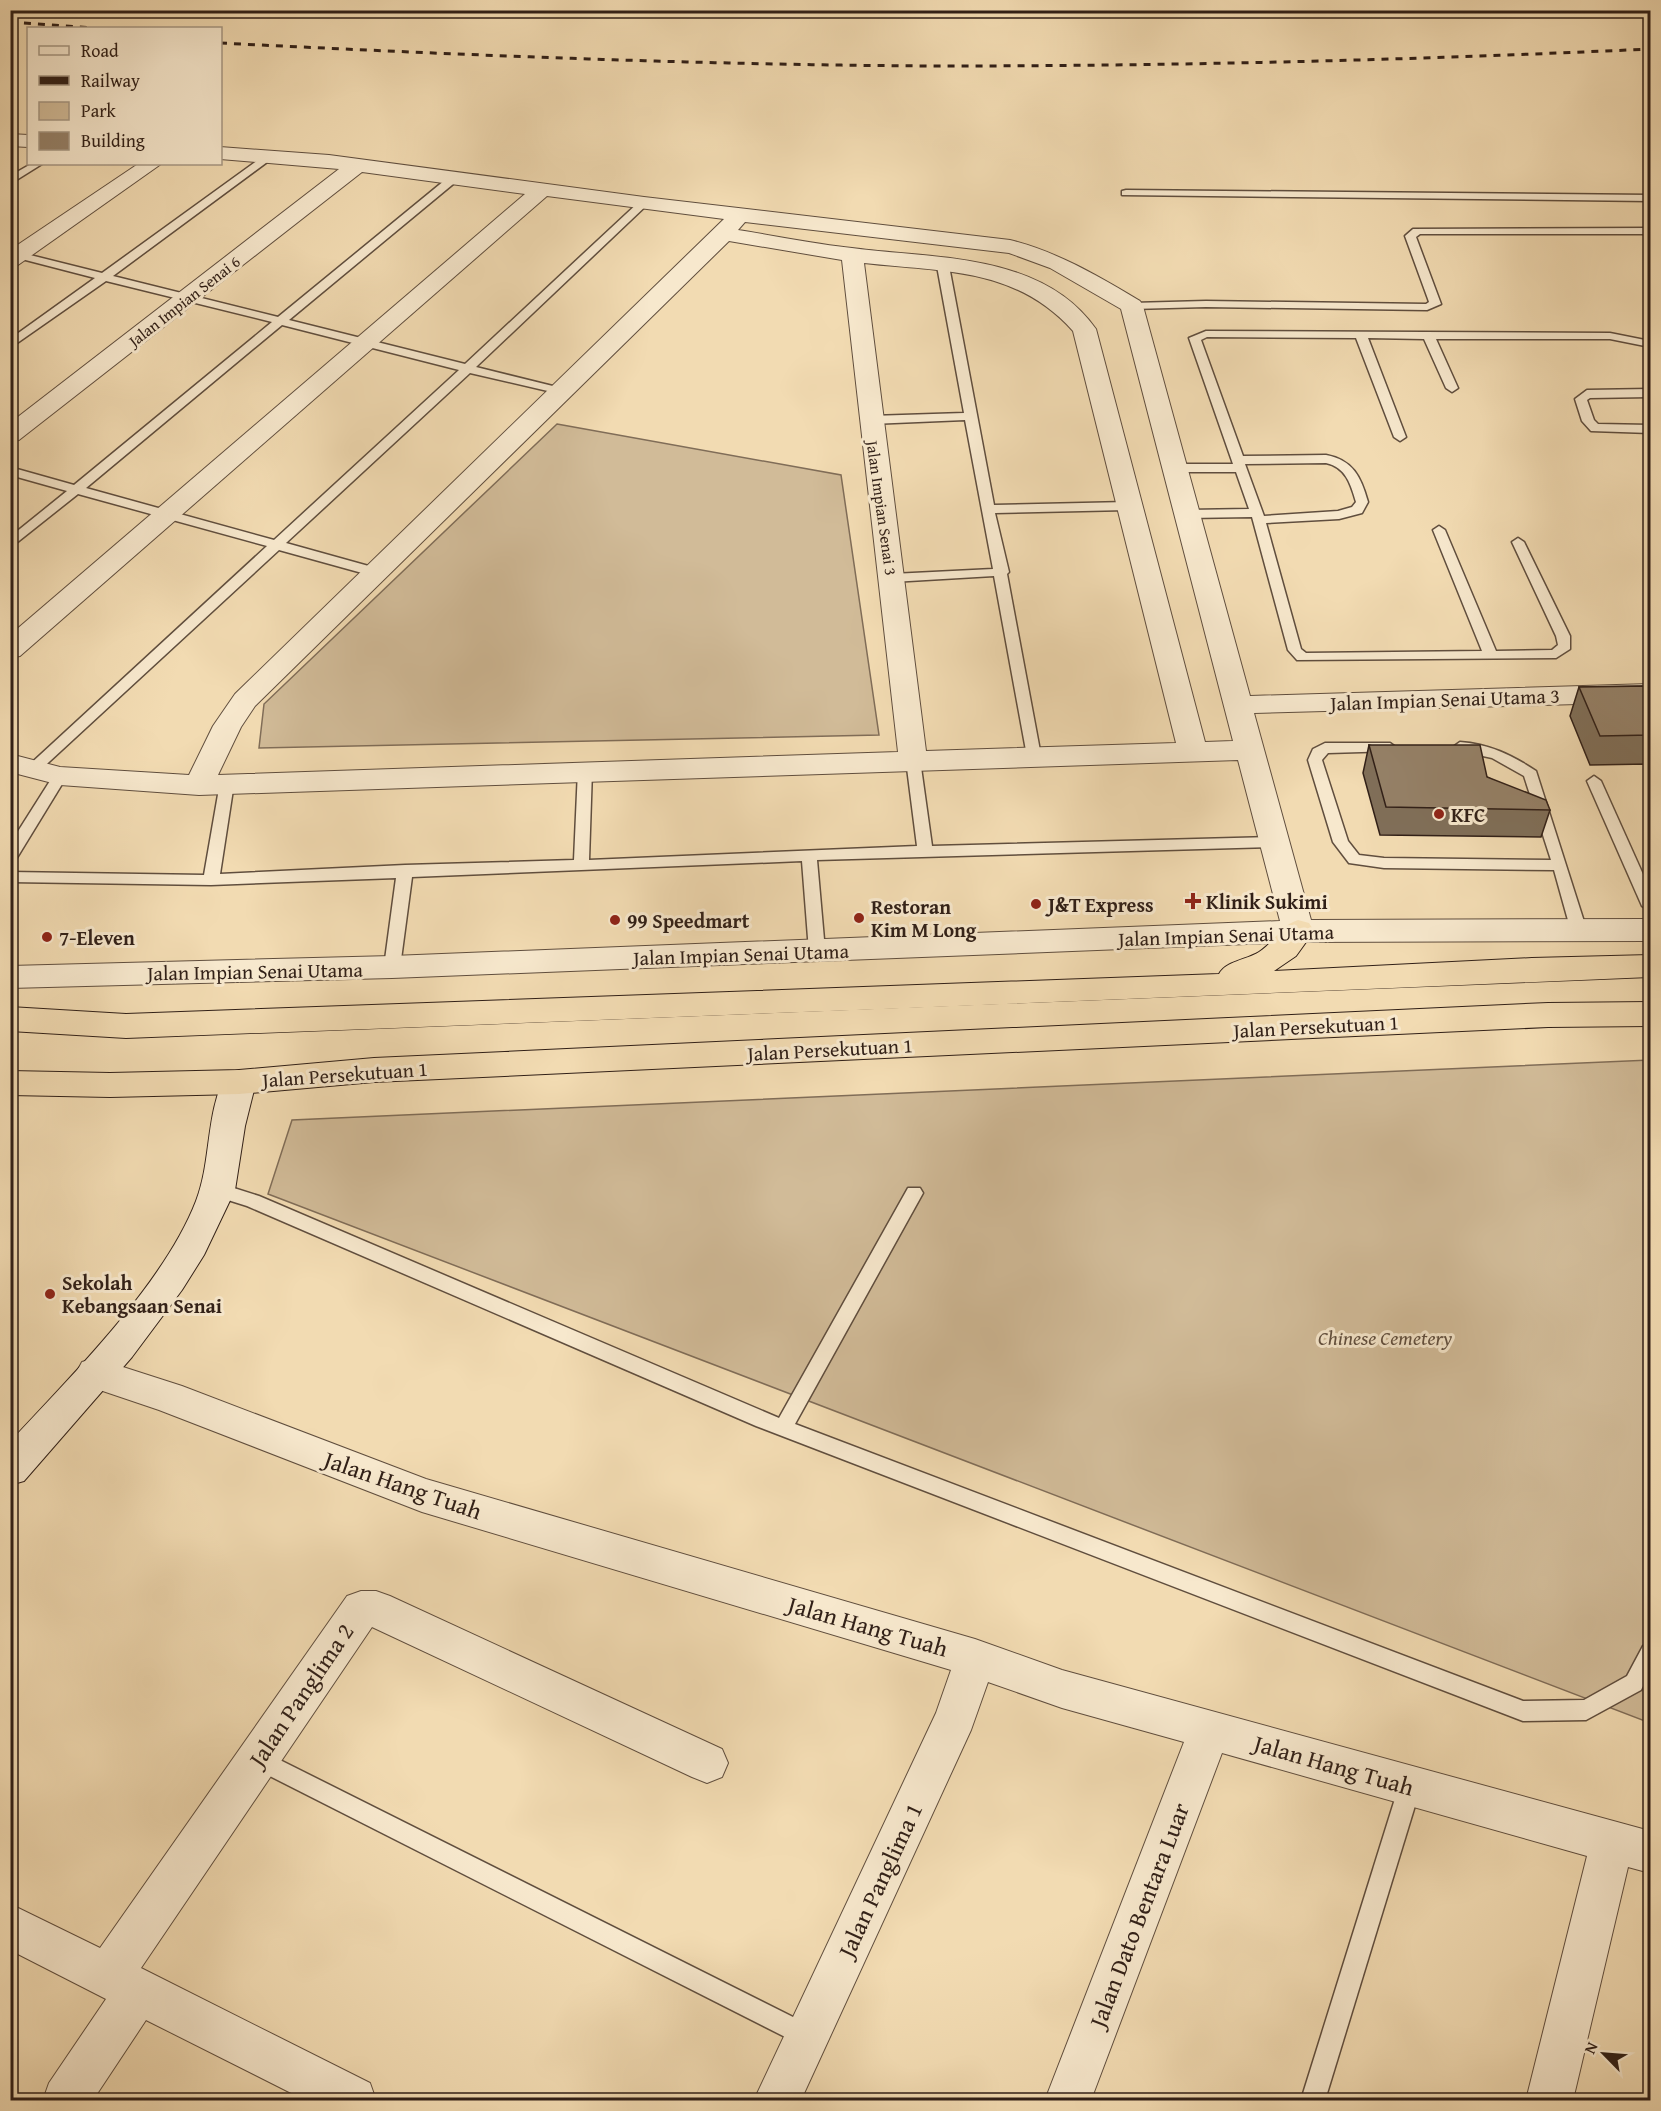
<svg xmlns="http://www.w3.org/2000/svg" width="1661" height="2111" viewBox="0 0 1661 2111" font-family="'Gentium Book Plus',serif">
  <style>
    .green { fill: #d1bb98; stroke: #806d58; stroke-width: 1.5 }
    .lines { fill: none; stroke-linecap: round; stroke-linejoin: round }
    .lane-casing { stroke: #604e3e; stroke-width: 3 }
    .street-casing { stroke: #604e3e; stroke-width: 2 }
    .secondary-casing { stroke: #301f17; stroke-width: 2 }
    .highway-casing { stroke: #301f17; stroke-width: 2 }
    .lane { fill: #f7e8cd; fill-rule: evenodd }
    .street { fill: #f7e8cd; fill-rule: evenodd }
    .secondary { fill: #f7e8cd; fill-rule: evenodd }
    .highway { fill: #f2dbb2; fill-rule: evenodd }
    .rail { stroke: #301f17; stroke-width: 3; stroke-dasharray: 7 7; stroke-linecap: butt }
    .wall { fill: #806f59; stroke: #301f17; stroke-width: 1.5 }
    .building { fill: #958168; stroke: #301f17; stroke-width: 1.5 }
    .poi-dot { fill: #8f2418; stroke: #f7e8cd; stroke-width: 2 }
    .labels { text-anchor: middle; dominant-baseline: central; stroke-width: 6; stroke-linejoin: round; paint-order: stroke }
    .far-street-label { font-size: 16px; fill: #301f17; stroke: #f7e8cd }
    .street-label { font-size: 20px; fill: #301f17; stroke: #f7e8cd }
    .poi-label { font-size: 20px; font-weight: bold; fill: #301f17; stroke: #f7e8cd; text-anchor: start }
    .park-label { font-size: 20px; font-style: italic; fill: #604e3e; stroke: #f7e8cd }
    .near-street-label { font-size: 24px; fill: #301f17; stroke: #f7e8cd }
  </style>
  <rect width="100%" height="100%" fill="#f2dbb2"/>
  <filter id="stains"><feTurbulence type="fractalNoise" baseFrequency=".00333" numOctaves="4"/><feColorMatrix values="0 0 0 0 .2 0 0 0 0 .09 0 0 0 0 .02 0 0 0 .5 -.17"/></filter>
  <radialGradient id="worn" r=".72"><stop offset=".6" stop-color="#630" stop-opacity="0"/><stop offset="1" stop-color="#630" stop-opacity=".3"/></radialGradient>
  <g class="green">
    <polygon points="557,424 841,475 879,735 259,748 264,704"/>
    <polygon points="1650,1060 1650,1723 268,1194 292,1120"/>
  </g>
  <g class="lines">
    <g class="lane-casing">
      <g id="lane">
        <path d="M265,155L274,157L113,276L278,317L450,176H458V180L289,320L465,364L640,201L649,203L476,367L565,389V395L470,373L286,543L383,570V576H373L279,550L37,773H27L25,770L27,767L267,546L78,494L10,548V537L67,491L10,475V467L74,485L272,322L106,281L10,348V339L95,278L10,256V250L102,273ZM282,325L459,370L274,540L86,488Z"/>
        <polygon points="31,164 42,164 10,184 10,176"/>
        <polygon points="1126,190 1650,195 1650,201 1122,195 1122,191"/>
        <polygon points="1650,228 1650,234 1420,234 1416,237 1441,304 1427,310 1206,307 1132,309 1126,306 1132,303 1206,301 1426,304 1429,302 1428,299 1405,236 1413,229"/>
        <polygon points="943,263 949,266 994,505 1127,502 1133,506 1127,510 995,513 1009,572 1007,574 1041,756 1034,761 1027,756 994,576 892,582 885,578 892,574 993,569 965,420 871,424 865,420 871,416 964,413 937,266"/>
        <path d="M1206,331L1610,333L1650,341V347L1610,339H1436L1458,388L1452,392L1446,388L1424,339L1368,338L1406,437L1400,441L1394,437L1356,338L1207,337L1201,340L1243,456L1326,455C1353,460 1361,477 1368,502L1362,513L1339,519L1266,523L1301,649L1306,653L1482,651L1433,530L1439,526L1445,530L1496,651L1552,650L1558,645L1556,636L1512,542L1518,538L1524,542L1570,636V649L1556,658L1297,660L1288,650L1252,517L1188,518L1182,514L1188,510L1249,509L1236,472H1176L1170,468L1176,464H1233L1189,338ZM1326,463C1346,467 1351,485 1356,502L1352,507L1338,511L1264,516L1245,464Z"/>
        <polygon points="1650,389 1650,397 1590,398 1587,400 1594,420 1598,424 1650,425 1650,433 1591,431 1582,421 1575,399 1587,390"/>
        <path d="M1460,742C1489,744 1512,755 1536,771L1587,931L1585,935H1573L1571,931L1554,870L1384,868L1349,863L1333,842L1308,760L1313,749L1325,743H1390L1397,748L1395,751L1328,753L1322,760L1348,841L1359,855L1384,858L1551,860L1524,776L1492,758L1455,750L1453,747Z"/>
        <polygon points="913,755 920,760 932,846 1274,837 1282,842 1274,847 817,860 825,951 817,957 809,951 802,861 412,877 400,967 392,973 384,967 396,878 211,885 10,882 10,872 204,875 220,783 227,778 234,783 220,874 405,865 574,860 578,770 585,765 592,770 589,860 917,846 906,760"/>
        <polygon points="60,771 67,776 15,861 10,862 10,844 55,773"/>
        <polygon points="1594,776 1601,781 1650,890 1650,911 1642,906 1587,781"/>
        <polygon points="218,1183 259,1196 779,1418 908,1188 920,1188 923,1193 795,1424 1523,1701 1584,1700 1627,1676 1643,1646 1650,1644 1650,1672 1641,1690 1586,1720 1523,1721 756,1426 247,1206 212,1195 209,1190 212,1185"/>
        <polygon points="258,1749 815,2028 819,2036 815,2044 807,2048 799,2044 250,1766 247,1759 250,1752"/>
        <polygon points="1410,1776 1418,1779 1421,1786 1325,2100 1301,2100 1399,1786 1402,1779"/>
      </g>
    </g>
    <g class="street-casing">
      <g id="street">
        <polygon points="10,134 28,135 28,147 10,146"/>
        <path d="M220,147L329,155L644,197L1010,240C1058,252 1098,276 1140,301L1143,306L1250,696L1650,684V702L1254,713L1311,920L1650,919V941L1298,942L392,978L10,988V966L392,956L1280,921L1238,760L199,795L60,785L10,772V754L60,767L189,775L213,726L235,694L724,219L547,196L20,656L10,658V635L525,194L362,172L19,440L10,442V423L339,169L220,159ZM745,222L1009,253L1050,268L1121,309L1233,741L1205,742L1096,329C1042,252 934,259 852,248C814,244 776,236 738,230ZM729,241L842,260L898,752L218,775L241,727L255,706ZM864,263C943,272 1016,267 1073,331L1176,743L926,751Z"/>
        <polygon points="138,164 161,164 18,265 10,267 10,250"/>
        <polygon points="95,1358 182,1386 426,1479 975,1639 1062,1670 1650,1831 1650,1873 1628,1867 1573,2100 1526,2100 1587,1856 1222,1753 1091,2100 1045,2100 1184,1742 1062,1708 988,1682 971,1730 801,2100 754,2100 936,1713 951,1670 422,1512 159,1410 82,1384 76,1373 82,1362"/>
        <polygon points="361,1591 376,1591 390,1596 722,1749 728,1763 722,1777 707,1783 692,1777 372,1627 141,1968 370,2083 376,2100 305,2100 146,2020 93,2100 43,2100 49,2083 106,1999 10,1950 10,1904 100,1948 347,1596"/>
      </g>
    </g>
    <g class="secondary-casing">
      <path id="secondary" d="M239,1070L251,1073L256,1082L245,1126L235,1190L204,1255L182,1290L132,1357L24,1481L10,1485V1442C71,1376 164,1284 196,1201C212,1160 205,1112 227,1073Z"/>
    </g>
    <g class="highway-casing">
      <g id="highway">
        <path d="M1298,920L1309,923L1314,931L1296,956L1274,971L1532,958L1650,955V977C1142,999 634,1019 126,1038L10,1031V1007L126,1014L1219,974C1226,961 1246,960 1259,952C1274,943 1281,925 1298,920Z"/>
        <polygon points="1650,1002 1650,1026 1548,1027 374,1082 239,1094 110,1097 10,1095 10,1071 110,1073 239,1070 374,1058 1548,1003"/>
      </g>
    </g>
    <use href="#lane" class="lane"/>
    <use href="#street" class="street"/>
    <use href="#secondary" class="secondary"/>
    <use href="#highway" class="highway"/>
    <g class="rail">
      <polyline points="10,22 92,28"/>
      <path d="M220,43C459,55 699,65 939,66C1176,66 1413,60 1650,49"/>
    </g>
  </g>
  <g class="wall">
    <polygon points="1650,686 1650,769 1648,764 1590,765 1570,716 1579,687"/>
    <polygon points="1369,745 1487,777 1550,810 1541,837 1380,835 1363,773"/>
  </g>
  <g class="building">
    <polygon points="1650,686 1650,735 1600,736 1579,687"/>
    <polygon points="1369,745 1480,745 1487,777 1546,800 1550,810 1386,807"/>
  </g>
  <g class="poi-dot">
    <circle cx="1439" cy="814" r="6"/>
    <path d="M1190 892h6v6h6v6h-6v6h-6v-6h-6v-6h6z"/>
    <circle cx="1036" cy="904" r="6"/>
    <circle cx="859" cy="918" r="6"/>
    <circle cx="615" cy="920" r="6"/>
    <circle cx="47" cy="937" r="6"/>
    <circle cx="50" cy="1294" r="6"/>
  </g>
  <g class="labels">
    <g class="far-street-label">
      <text transform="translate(184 301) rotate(-38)">Jalan Impian Senai 6</text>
      <text transform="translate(882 508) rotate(82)">Jalan Impian Senai 3</text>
    </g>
    <g class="street-label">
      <text transform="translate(1445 699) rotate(-2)">Jalan Impian Senai Utama 3</text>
      <text transform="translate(1226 935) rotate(-2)">Jalan Impian Senai Utama</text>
      <text transform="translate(741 954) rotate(-2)">Jalan Impian Senai Utama</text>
      <text transform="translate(255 971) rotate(-1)">Jalan Impian Senai Utama</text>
      <text transform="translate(1316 1026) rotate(-3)">Jalan Persekutuan 1</text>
      <text transform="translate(830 1049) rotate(-3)">Jalan Persekutuan 1</text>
      <text transform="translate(345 1074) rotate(-4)">Jalan Persekutuan 1</text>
    </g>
    <g class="poi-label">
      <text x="1451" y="814">KFC</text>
      <text x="1206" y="901">Klinik Sukimi</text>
      <text x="1048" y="904">J&amp;T Express</text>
      <text x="871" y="906">Restoran<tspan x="871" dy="23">Kim M Long</tspan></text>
      <text x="627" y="920">99 Speedmart</text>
      <text x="59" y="937">7-Eleven</text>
      <text x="62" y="1282">Sekolah<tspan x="62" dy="23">Kebangsaan Senai</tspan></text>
    </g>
    <g class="park-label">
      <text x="1385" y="1337">Chinese Cemetery</text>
    </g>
    <g class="near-street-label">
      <text transform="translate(403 1485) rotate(19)">Jalan Hang Tuah</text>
      <text transform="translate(868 1626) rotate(16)">Jalan Hang Tuah</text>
      <text transform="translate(301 1695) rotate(-56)">Jalan Panglima 2</text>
      <text transform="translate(1334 1765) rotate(16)">Jalan Hang Tuah</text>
      <text transform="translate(880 1880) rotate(-65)">Jalan Panglima 1</text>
      <text transform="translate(1139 1915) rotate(-69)">Jalan Dato Bentara Luar</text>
    </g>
  </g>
  <rect width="1661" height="2111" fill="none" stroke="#f2dbb2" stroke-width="36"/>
  <rect x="12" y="12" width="1637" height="2087" fill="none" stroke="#301f17" stroke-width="3"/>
  <rect x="18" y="18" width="1625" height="2075" fill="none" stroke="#301f17" stroke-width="1.5"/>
  <rect x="27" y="27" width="195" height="138" fill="#f7e8cd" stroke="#a79884" stroke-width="1.5"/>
  <rect x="39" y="46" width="30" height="9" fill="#f7e8cd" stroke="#a79884" stroke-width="1.5"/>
  <text x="81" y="57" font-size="18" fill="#301f17">Road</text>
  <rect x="39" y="76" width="30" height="9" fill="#301f17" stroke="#a79884" stroke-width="1.5"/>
  <text x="81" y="87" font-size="18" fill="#301f17">Railway</text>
  <rect x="39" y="102" width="30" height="18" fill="#d1bb98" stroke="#a79884" stroke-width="1.5"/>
  <text x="81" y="117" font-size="18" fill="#301f17">Park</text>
  <rect x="39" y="132" width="30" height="18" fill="#958168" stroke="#a79884" stroke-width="1.5"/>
  <text x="81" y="147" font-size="18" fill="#301f17">Building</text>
  <g transform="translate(1604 2054) rotate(295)" stroke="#f7e8cd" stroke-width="4.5" paint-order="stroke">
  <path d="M0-4.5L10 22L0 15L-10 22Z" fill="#301f17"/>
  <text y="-9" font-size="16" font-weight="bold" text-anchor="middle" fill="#301f17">N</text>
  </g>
  <rect width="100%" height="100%" filter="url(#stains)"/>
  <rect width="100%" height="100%" fill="url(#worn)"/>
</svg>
